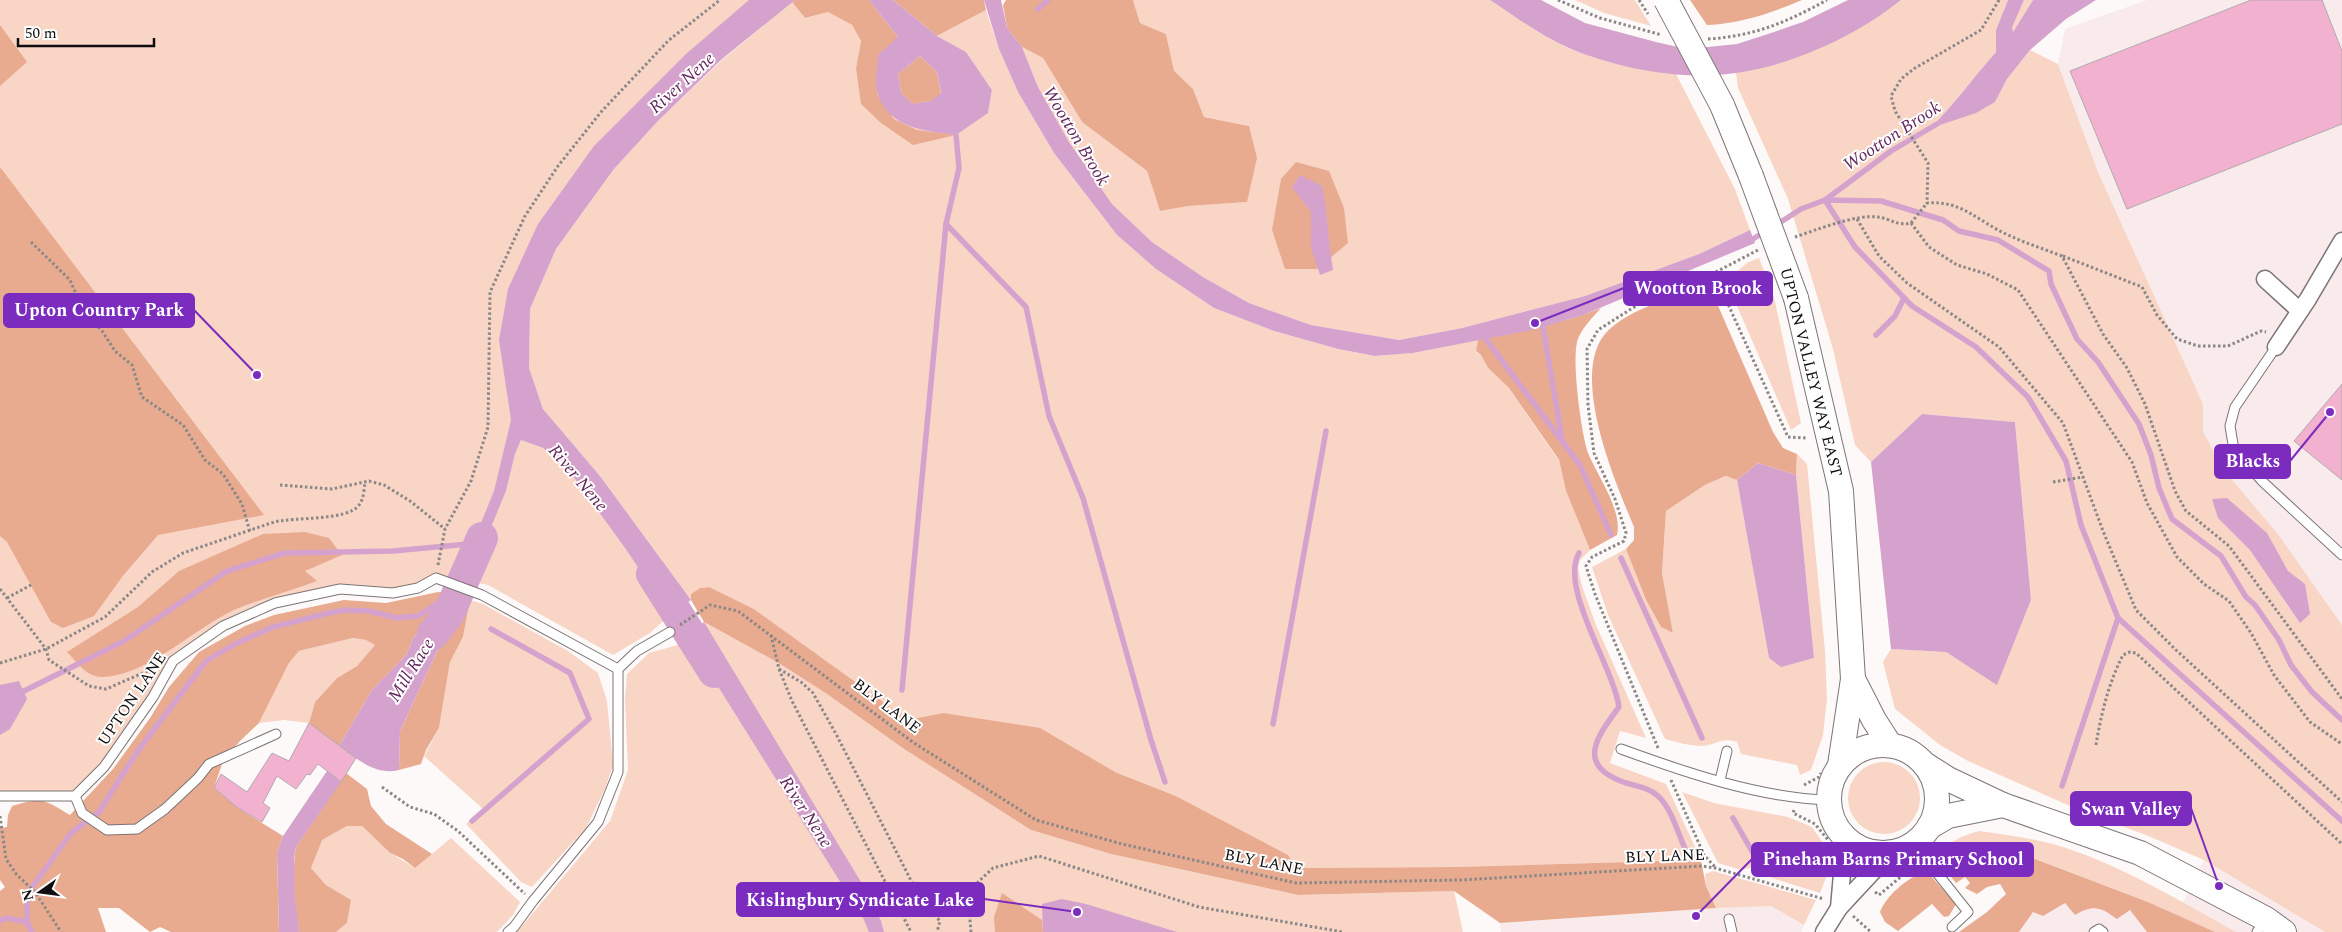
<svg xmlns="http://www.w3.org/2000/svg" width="2342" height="932" viewBox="0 0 2342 932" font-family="Spectral,serif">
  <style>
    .built { fill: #f9eaec }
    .green { fill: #f9d5c6 }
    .forest { fill: #e9ab90 }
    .water { fill: #d5a2cd; fill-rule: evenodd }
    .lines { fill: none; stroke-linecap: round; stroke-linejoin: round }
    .stream { stroke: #d5a2cd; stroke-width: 5.5 }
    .river { stroke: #d5a2cd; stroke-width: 32 }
    .building { fill: #f1b1cf; stroke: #b2aaae }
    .lane-casing { stroke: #7c7475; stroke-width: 11 }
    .street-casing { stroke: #7c7475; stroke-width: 19 }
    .secondary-casing { stroke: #7c7475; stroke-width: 26 }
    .path { stroke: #8a8787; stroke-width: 3; stroke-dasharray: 2.5 2.5; stroke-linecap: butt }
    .lane { stroke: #fff; stroke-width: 9 }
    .street { stroke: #fff; stroke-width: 16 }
    .secondary { stroke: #fff; stroke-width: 24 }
    .secondary-bridge-casing { stroke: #7c7475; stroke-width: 26; stroke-linecap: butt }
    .secondary-bridge { stroke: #fff; stroke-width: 24 }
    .labels { text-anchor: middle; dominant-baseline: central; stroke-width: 4; stroke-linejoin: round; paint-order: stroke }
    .street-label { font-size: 16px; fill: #0f0d0d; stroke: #fff }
    .water-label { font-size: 18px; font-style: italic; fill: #63275d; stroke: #fff }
    .leader { fill: none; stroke: #7b2cbf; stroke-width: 2 }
    .callout-dot { fill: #7b2cbf; stroke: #fff; stroke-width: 2 }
    .callout { fill: #7b2cbf; stroke: #7b2cbf; stroke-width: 2 }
    .callout-label { font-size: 18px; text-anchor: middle; font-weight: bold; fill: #fff }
  </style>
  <rect width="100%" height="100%" fill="#fef9f9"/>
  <g class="built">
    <polygon points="2147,0 2342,0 2342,625 2278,534 2222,468 2203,431 2203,404 2098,172 2058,64 2065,29"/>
    <polygon points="2204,860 2325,932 2019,932 2061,870 2177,914"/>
    <polygon points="1739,906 1771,906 1804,925 1801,932 1501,932 1500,923"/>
  </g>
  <g class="green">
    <polygon points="0,0 776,0 597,167 511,330 517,419 501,492 460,588 436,578 418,588 340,589 275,603 223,626 173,661 104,767 75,796 0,796"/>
    <path d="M1133,0H1490C1515,17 1540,35 1568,48C1598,61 1644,71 1676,74L1735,189L1750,230L1699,254L1585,296L1462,328L1399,340L1311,325L1249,303L1203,277L1152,242L1112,204L1069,142L1038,87L1022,47L1043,58L1082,122L1147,171L1160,211L1189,206L1246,202L1249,126L1204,117L1193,89L1174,72L1166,34L1140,23Z"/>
    <polygon points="1575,0 1635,0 1651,26 1604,13"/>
    <path d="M1901,0H2008L1996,30V52L1932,128L1995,102L2007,79L2030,50L2058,64L2098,172L2203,404V431L2222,468L2278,534L2342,625V932H2325L2204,860L2146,835L2086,813L1968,761L1940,745L1895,709L1883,662L1891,649L1946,652L1997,684L2031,600L2015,422L1922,414L1871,462L1855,445L1833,349L1788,199L1738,88L1736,73C1797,57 1851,40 1901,0Z"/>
    <polygon points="2024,0 2033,0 2013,32 2011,27"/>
    <polygon points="792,2 805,18 828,12 852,25 861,41 856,68 988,113 992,90 966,52 937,36 986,10 999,49 1018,92 1054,153 1117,235 1156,269 1214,308 1274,331 1338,349 1375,356 1413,353 1478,340 1476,352 1481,355 1488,368 1509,388 1559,461 1566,491 1590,550 1580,560 1578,568 1582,586 1596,625 1646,738 1620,731 1610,763 1666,784 1701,860 1453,867 1296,868 1288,855 1176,796 1115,772 943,713 908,721 754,609 708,587 700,588 691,594 691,600 600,476 543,409 529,368 530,309 556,249 614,169 657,122 723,59"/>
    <polygon points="1759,258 1774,297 1801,423 1791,430 1726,281 1747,263"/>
    <polygon points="521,440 543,448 572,475 625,548 670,615 650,633 613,655 488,585 469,581 506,491 515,454"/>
    <path d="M1797,454L1807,464L1825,651L1827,699L1823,735L1811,770L1800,775L1797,765L1741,754L1737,742C1722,737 1717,745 1702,746C1689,746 1677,742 1665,739L1608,615L1592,567L1626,549L1646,600L1661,627L1673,633L1662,573L1666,511L1705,485L1727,476L1737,480L1769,658L1781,666L1814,658L1796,475Z"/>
    <polygon points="470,600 483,604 568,651 598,673 607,701 613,765 605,789 586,828 532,887 521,882 466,824 483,809 424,756 439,728 450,662 463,637"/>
    <polygon points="704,622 777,662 827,694 904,749 1031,830 1111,854 1298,895 1454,891 1463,932 517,932 610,821 628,770 625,700 627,674 649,653 681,644"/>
    <polygon points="353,638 366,640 376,645 357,666 337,678 315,702 309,723 284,720 259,723 289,663 299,651"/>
    <circle cx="1884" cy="798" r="36"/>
    <polygon points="1682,792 1714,803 1788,817 1812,827 1823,843 1822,872 1827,875 1820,893 1772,878 1753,867 1741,870 1718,863"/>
    <polygon points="347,826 362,826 390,853 415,868 451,838 520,902 513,915 497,932 336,932 347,923 350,900 326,885 311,868 321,840"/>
    <path d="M1980,831C2008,835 2037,839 2063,847C2124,867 2180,901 2236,932H2215L2148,902L2010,849L1998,862L1988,861L1947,864V872L1939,853C1951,841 1963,835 1980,831Z"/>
    <polygon points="1713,871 1816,900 1804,925 1771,906 1716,908 1706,886 1705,874"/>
  </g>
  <g class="forest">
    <polygon points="795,0 869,0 898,37 877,94 894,119 917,130 956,135 913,145 881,123 861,104 856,68 861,41 852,25 828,12 805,18 792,2"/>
    <polygon points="893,0 984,0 986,10 937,36"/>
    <polygon points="1006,0 1133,0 1140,23 1166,34 1174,71 1193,89 1204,117 1249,126 1257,158 1247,202 1189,206 1160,211 1147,171 1082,122 1043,58 1022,47 1007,28 1003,5"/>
    <path d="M1690,0H1802C1771,13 1741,24 1707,25Z"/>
    <polygon points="0,25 27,62 0,86"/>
    <polygon points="920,56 937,72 941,94 931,101 913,104 901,93 898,74"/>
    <polygon points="1296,162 1329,171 1344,208 1348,243 1317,269 1285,269 1272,230 1281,179"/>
    <polygon points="0,167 264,515 158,535 122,577 94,616 63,628 51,622 7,542 0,536"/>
    <path d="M1709,285L1773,432L1783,448L1797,454L1796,475L1758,463L1737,480L1726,476L1705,485L1666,511L1662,573L1673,633L1661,627L1646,600L1626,549L1634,540V527C1615,481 1564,365 1612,327C1639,305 1677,297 1709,285Z"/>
    <path d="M1601,308C1593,317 1580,330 1577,342C1572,364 1581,432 1588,453C1597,475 1623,511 1617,535L1590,550L1566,491L1559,460L1509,388L1488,368L1481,355L1476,351L1478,340C1520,330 1562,324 1601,308Z"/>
    <path d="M305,532L329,538L342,555L305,571L317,581C290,591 260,599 234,610C195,628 146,676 103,677C87,678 77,662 67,652L138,607L179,571L263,534Z"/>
    <polygon points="709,587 754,609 908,720 943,713 1040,728 1115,772 1176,796 1288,855 1296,868 1453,867 1701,860 1706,886 1716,908 1500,923 1454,891 1298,895 1111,854 1031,830 904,749 827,694 777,662 704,622 691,600 691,594 700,588"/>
    <path d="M438,592L451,594L437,616L414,637L406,655L372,690L339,746L309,723L315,702L337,678L357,666L375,645L366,640L353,638L299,651L289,663L259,723L240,741L223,761L214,788L238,808L283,836L277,853L279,932H171L160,927L150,932L119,908H98L106,932H0V891L5,887L0,880V828L7,827L8,815L12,806C42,797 44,799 70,815L113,769L150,718L169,687L199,652L245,626L274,615L344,600L386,603Z"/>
    <polygon points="462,598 470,600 463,637 450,662 439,728 426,750 421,764 399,770 400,731"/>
    <path d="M346,773L367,789L371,806L386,824L432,854L415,868L403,859L390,853L362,826H347L322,840L311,868L326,885L351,900L347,923L336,932H299C295,904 291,875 296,847Z"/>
    <path d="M1985,842L1988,861L1998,862L2009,849L2148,902L2215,932H2147L2130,910L2117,919C2101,907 2093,904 2075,915L2065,903L2043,916L2033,912L2019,932H1959L1987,912L2006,894L2000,884L1987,887L1977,894L1965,888L1970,883L1965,877L1956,883L1947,872L1946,864L1962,847Z"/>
    <path d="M1923,872L1930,875L1956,904L1949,916L1944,917L1932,904L1898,931L1885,922L1880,912C1886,896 1906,879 1923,872Z"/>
    <polygon points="1002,893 1042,920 1043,932 995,932 994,917"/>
  </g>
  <g class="water">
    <polygon points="749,0 795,0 722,59 657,122 614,169 556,249 530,309 529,368 543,409 600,476 691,600 670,615 625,548 572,475 543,448 521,440 515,454 506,491 469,581 459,577 494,491 511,420 499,340 508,289 538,224 594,146 686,54"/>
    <path d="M869,0H893L937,36L966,52L992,90L988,113L956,135C925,131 891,129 878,95C874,84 878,66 878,55L898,37ZM920,56L937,72L941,93L931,101L913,104L901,93L898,74Z"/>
    <polygon points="984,0 1001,0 1007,28 1022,47 1038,87 1069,142 1112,204 1152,242 1203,277 1249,303 1311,325 1399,340 1462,328 1585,296 1699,254 1750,230 1755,243 1583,315 1536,329 1413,353 1375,356 1338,349 1274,331 1214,308 1156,269 1117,235 1054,153 1018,92 999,49"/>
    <path d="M1490,0H1541L1585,23L1656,42L1678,47L1698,48L1737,44L1771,33L1803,22L1848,0H1901C1856,36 1793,65 1736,73C1683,81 1620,69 1571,49C1542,37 1516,17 1490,0Z"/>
    <path d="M2008,0H2024L2012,27L2013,32L2033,0H2096L2066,19L2030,50L2007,79L1995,102L1976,113L1931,128C1954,104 1974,77 1996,52V30Z"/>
    <path d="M1300,175L1322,186C1328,214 1328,242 1333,270L1320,275L1311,247V212L1292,187Z"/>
    <polygon points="1922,414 2015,422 2031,600 1997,685 1946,652 1891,649 1871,462"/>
    <polygon points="1758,463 1796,475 1814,658 1781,667 1769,658 1737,480"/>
    <polygon points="2227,498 2267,533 2288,571 2305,584 2310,614 2300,623 2250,550 2218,518 2212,499"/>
    <path d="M451,594L462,598L400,731L399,770C375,776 358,759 339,746L372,690L406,655L414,637L437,616Z"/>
    <polygon points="704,622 867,892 881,921 884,932 869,932 857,903 844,888 709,672 694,652 681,644"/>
    <polygon points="19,681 27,699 10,729 0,735 0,685"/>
    <polygon points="327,771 341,782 296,847 294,859 295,897 299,932 279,932 277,853 283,836"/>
    <polygon points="1062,899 1086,904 1177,932 1043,932 1042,904"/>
  </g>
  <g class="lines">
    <g class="stream">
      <polyline points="1038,9 1048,0"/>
      <polyline points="1825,200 1881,201 1943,220 1959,231 1998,240 2049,271 2051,284 2077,339 2098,362 2139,424 2151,455 2159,488 2172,519 2221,556 2246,597 2255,605 2279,640 2291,665 2312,692 2342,720"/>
      <polyline points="1825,200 1855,247 1912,306 1976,347 2028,397 2066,461 2081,525 2118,618 2062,786"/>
      <polyline points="946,224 1026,307 1049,416 1083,498 1151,740 1165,782"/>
      <polyline points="1776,225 1801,209 1825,200 1891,151 1937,124"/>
      <polyline points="1748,242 1766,231"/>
      <polyline points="1542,321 1562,439"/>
      <polyline points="1482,334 1580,465 1611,535"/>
      <polyline points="1876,335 1895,316 1904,298"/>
      <path d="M1579,553C1559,588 1613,666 1619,707C1595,739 1576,766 1626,783C1637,786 1649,788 1658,796C1672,809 1678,834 1686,851"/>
      <polyline points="1621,558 1702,738"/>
      <polyline points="2118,618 2342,821"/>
      <polyline points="902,690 946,224 959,168 956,135"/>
      <polyline points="18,694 124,641 227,571 285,553 393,551 479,543"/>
      <polyline points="1273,724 1326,431"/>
      <polyline points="1733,818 1757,860"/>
      <polyline points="472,821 589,719 570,673 491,629"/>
      <polyline points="0,921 6,918 27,922"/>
      <polyline points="32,932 27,922 27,894 71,833 99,812 137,752 206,661 235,644 273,627 329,613 345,610 369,611 397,618 418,616 436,604 450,606"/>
    </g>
    <g class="river">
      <polyline points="652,574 714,672"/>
      <polyline points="433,634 449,613 482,538"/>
    </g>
  </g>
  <g class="building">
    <polygon points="2251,0 2322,0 2342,51 2342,124 2127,209 2070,71"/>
    <polygon points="2342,384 2342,480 2294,441"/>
    <polygon points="309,723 356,758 341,782 318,764 310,775 307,774 296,789 277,776 263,803 270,808 262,822 238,808 214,788 221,774 247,792 272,753 289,761"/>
  </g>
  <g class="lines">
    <g class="lane-casing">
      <g id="lane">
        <polyline points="2276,347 2235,407 2230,426 2234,450 2263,482 2342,555"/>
        <path d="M1621,749C1684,772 1760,798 1828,800"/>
        <polyline points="1720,780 1727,751"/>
        <polyline points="0,796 75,796 104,767 153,697 173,661 223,626 275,603 340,589 393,593 418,588 436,578 482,595 618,669 637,651 670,632"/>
        <polyline points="75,796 82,813 107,830 137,829 165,809 198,778 209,764 276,734"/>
        <polyline points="1914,844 1968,912 1952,927"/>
        <polyline points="1729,919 1732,932"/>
        <polyline points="508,932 514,927 533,901 598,822 618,772 618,669"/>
        <polyline points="2094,932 2099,929 2103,932"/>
        <polyline points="2257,932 2266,919"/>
      </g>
    </g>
    <g class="street-casing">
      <g id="street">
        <polyline points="2265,279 2300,311"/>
        <polyline points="2276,347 2308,299 2342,241"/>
        <polyline points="1839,908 1845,840"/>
        <polyline points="1824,932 1839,908 1891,852"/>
      </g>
    </g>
    <g class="secondary-casing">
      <g id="secondary">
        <polyline points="1722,105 1751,176"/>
        <polyline points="1796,298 1841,491 1853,679 1840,765"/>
        <polyline points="1853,679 1874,720 1890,745"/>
        <circle cx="1883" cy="799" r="54"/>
        <polyline points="1926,765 1948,779 2003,805 2140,853 2266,919 2284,932"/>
        <polyline points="1929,827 1948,816 2003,805"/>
      </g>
    </g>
    <g class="path">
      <polyline points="1558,0 1600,18 1662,35"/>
      <polyline points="1639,0 1648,14"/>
      <path d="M1999,0L1981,30L1915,68L1901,79L1891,96L1895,111L1928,163L1927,203C1962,200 1977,221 2008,235C2025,243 2044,249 2062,256L2103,334L2127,368L2145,404L2175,491L2186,511L2229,546L2342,699"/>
      <path d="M1708,39C1755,36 1787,22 1827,0"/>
      <polyline points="1857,219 1879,256 1907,283 1999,347 2063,423 2103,531 2136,610 2176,650 2342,802"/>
      <polyline points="1911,223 1929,247 1957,265 1987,274 2018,290 2132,462 2147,503 2177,557 2204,584 2229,601 2251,633 2274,675 2310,722 2342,744"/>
      <path d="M1795,237C1816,230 1856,214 1878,217C1892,219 1895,226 1911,223L1927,203"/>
      <polyline points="31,242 70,280 83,310 102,331 115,351 132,365 142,397 183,425 205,460 223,474 242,504 250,532"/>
      <polyline points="2063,256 2142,287 2157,315 2177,339 2198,346 2228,346 2261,331 2266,332"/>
      <polyline points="1714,273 1788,437 1807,438"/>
      <polyline points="2053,482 2083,477"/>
      <polyline points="280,485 332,489 369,481 384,485 410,501 445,529"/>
      <polyline points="438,565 445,529 471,481 488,427 490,292 525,216 558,166 601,112 669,40 720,0"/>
      <polyline points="0,589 46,649 49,660 89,686 106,689 154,668"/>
      <polyline points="7,598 31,585"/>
      <polyline points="680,625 710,605 738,611 914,743 1036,820 1122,844 1296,883 1461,880 1702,866 1715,868 1824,899"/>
      <polyline points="771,635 779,669 792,701 911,932"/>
      <path d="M0,663L46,649L105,617L152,572L183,553L274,522C293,517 348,521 359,505C364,499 364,489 365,482"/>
      <polyline points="779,669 801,682 813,693 836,734 921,900 940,921 937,932"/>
      <path d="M2096,745C2101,714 2109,682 2123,655L2130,652L2136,653L2342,844"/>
      <polyline points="1658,748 1595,594 1586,566 1592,557 1624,541 1626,533 1615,499 1594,453 1588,405 1587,349 1598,330 1639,304 1714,273 1758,250"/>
      <polyline points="1671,780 1704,855 1715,867"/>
      <polyline points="1804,785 1819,777 1821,773"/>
      <polyline points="382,787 410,807 434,814 458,831 525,894"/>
      <polyline points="1794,810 1793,813 1815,824 1829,841"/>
      <polyline points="0,816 6,859 17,875 35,892 61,932"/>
      <polyline points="1875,892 1879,895 1915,865"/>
      <polyline points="1853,916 1871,932"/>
      <polyline points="971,932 969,908 978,882 993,868 1039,856 1199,907 1343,932"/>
    </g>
    <use href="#lane" class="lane"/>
    <use href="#street" class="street"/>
    <use href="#secondary" class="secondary"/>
    <g class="secondary-bridge-casing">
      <g id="secondary-bridge">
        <polyline points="1666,0 1722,105"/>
        <polyline points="1751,176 1796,298"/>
      </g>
    </g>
    <use href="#secondary-bridge" class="secondary-bridge"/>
  </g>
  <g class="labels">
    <g class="street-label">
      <text transform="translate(1811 372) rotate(76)">UPTON VALLEY WAY EAST</text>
      <text transform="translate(132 699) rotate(-56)">UPTON LANE</text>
      <text transform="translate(887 706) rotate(37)">BLY LANE</text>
      <text transform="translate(1665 856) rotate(-2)">BLY LANE</text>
      <text transform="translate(1264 862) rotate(11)">BLY LANE</text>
    </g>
    <g class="water-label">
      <text transform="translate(682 83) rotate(-42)">River Nene</text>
      <text transform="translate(1076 136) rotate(59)">Wootton Brook</text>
      <text transform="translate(1892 136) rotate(-33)">Wootton Brook</text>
      <text transform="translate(578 478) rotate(50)">River Nene</text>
      <text transform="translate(411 670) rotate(-58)">Mill Race</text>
      <text transform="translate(806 812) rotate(57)">River Nene</text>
    </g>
  </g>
  <path class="leader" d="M1535 323L1624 288M257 375L194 310M2330 412L2290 461M2219 886L2191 808M1696 916L1752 859M1077 912L984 899"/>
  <g class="callout-dot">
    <circle cx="1535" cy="323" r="5"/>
    <circle cx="257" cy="375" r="5"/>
    <circle cx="2330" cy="412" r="5"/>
    <circle cx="2219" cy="886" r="5"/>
    <circle cx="1696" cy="916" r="5"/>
    <circle cx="1077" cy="912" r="5"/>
  </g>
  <g class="callout">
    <rect x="1624" y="272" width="148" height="33" rx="5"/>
    <rect x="4" y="294" width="190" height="33" rx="5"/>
    <rect x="2215" y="445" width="75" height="33" rx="5"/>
    <rect x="2071" y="792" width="120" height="33" rx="5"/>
    <rect x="1752" y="843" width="281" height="33" rx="5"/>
    <rect x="737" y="883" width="247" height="33" rx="5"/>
  </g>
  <g class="callout-label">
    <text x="1698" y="294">Wootton Brook</text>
    <text x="99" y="316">Upton Country Park</text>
    <text x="2253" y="467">Blacks</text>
    <text x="2131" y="815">Swan Valley</text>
    <text x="1893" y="865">Pineham Barns Primary School</text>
    <text x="860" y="906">Kislingbury Syndicate Lake</text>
  </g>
  <g transform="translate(40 892) rotate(256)" stroke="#ffffff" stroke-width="4" paint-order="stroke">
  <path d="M0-4L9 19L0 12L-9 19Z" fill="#0f0d0d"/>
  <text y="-8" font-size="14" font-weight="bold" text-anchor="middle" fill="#0f0d0d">N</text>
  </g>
  <path d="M18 38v8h136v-8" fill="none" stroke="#0f0d0d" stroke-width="2.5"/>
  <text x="25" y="38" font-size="15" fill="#0f0d0d" stroke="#ffffff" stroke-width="4" paint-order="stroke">50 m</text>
</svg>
